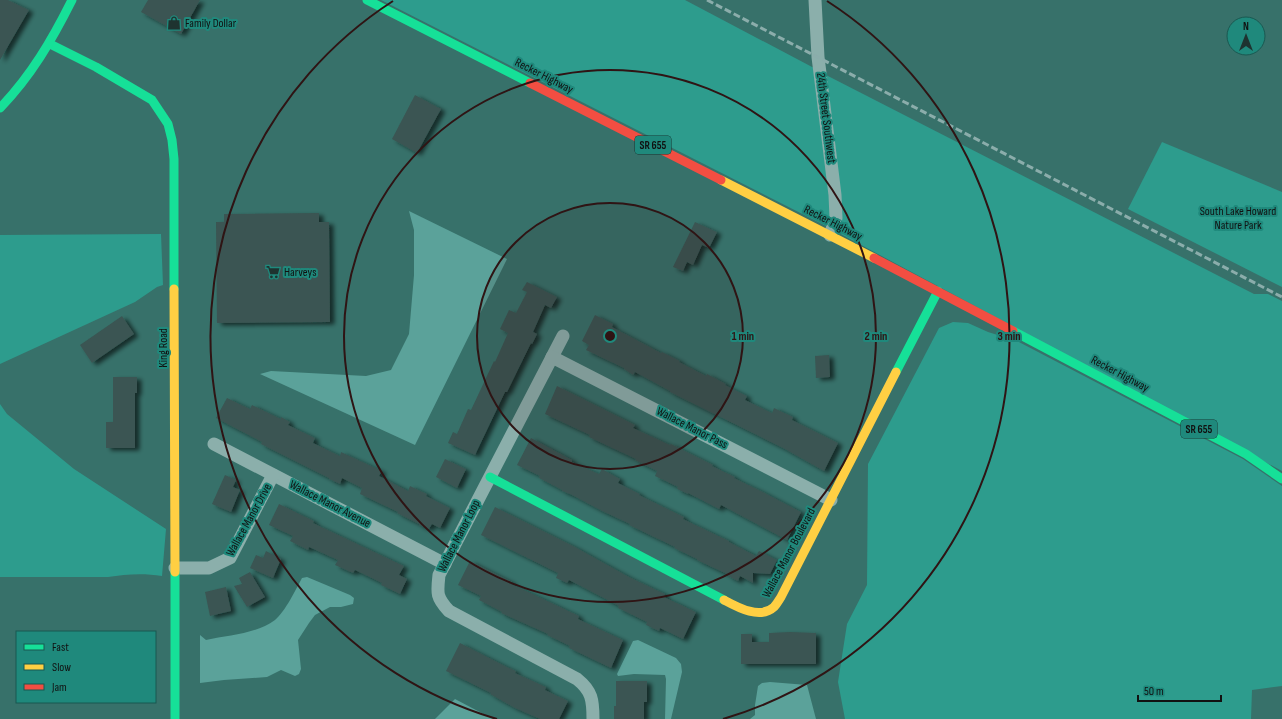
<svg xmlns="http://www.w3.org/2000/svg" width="1282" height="719" viewBox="0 0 1282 719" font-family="'Sofia Sans Condensed',sans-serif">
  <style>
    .green { fill: #2d9c8d }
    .water { fill: #5ba29a }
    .building { fill: #3a5552; filter: url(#shadow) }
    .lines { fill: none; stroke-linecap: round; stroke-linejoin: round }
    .street { stroke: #8bafab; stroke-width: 13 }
    .fast { stroke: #16e098; stroke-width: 9 }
    .slow { stroke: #ffcf43; stroke-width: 9 }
    .jam { stroke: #f24e42; stroke-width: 9 }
    .rail { stroke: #8badab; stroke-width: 3; stroke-dasharray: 7 3; stroke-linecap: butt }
    .ring { fill: none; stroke: #2f1414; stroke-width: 2 }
    .labels { text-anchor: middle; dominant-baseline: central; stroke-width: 4; stroke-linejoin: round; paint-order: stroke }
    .shield { fill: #1f897c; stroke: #153531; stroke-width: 1 }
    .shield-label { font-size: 11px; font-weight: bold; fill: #111 }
    .poi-label { font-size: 12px; fill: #111; stroke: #1f897c; text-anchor: start }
    .street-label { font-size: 12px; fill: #111; stroke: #1f897c }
    .park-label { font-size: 12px; fill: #111; stroke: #1f897c }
    .centre { fill: #2f1414; stroke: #1f897c; stroke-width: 2 }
    .ring-label { font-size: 12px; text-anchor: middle; font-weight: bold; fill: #2f1414; stroke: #1f897c; stroke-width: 4; stroke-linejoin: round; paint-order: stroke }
  </style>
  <defs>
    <filter id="shadow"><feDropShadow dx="4.5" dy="2.5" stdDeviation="2" flood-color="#0009"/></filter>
  </defs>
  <rect width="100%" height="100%" fill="#37716a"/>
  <g class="green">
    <polygon points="381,0 685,0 814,68 830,195 830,216 826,226"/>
    <polygon points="826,75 1254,294 1268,294 1282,301 1282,471 837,232"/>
    <polygon points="1162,142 1282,192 1282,287 1128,209"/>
    <polygon points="161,234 163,285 157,287 135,302 0,364 0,235"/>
    <polygon points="953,322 968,323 988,332 1017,341 1243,459 1282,486 1282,686 1252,690 1251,719 845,719 838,682 847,624 867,585 868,464 939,328"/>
    <path d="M0,404L7,414L74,469L166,529L162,576C144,573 126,574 108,577H0Z"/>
  </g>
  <g class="water">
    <polygon points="409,211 507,259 415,445 260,374 271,371 366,376 391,370 409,334 414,275 414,230"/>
    <path d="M307,577L350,595L354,598L353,604L341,607H330L315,615L309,623L298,640L301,669L299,674L295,676L281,670L267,677L224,680L200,683V635L206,640C229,635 256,634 275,620C285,612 296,589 302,578Z"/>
    <polygon points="638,640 676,658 681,664 682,672 671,719 665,719 666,679 665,675 634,674 618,676 617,674 633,641"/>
    <polygon points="770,682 807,685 816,719 750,719 755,715 755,705 758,686 762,683"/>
    <polygon points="455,699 493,719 435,719"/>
  </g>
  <g class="building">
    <polygon points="0,0 8,0 29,10 0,60"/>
    <polygon points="148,0 200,0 181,34 141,12"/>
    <polygon points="415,95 441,109 417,153 392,139"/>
    <polygon points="319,213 319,222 329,222 330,322 217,323 216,222 224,222 224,214"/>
    <polygon points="695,222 717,232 709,248 702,245 693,265 687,262 683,271 673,267"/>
    <polygon points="527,282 557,297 551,308 545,305 533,332 537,334 532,344 531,343 507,392 505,392 475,455 448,443 453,432 457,434 468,409 471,410 494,361 495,362 508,333 500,329 509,310 516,313 527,292 522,290"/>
    <polygon points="595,315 613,324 612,327 661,353 662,352 680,361 679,362 706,376 707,374 726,384 725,385 747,396 745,400 772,413 774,408 793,417 792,420 838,443 824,471 783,448 670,392 670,391 635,372 633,375 624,369 624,368 586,350 589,345 582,341"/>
    <polygon points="122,316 134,334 92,363 80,345"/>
    <polygon points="829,355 830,377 816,378 815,356"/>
    <polygon points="113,377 137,377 137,393 135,393 135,448 106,448 106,422 113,422"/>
    <polygon points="557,386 635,425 633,428 670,445 671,444 713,465 712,466 735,477 734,478 761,491 801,512 787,540 721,505 719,509 688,493 688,494 677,489 678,487 655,476 657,471 635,460 636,459 589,437 590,435 545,414"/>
    <polygon points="227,398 250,409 252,405 281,419 281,417 290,422 288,425 315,438 313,443 340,456 341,452 382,471 379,476 408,491 410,486 427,494 426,496 450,508 440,528 432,524 429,529 419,525 419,524 397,513 398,512 360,494 362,488 342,478 340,484 329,479 329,478 261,444 262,442 216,418"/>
    <polygon points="531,438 572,460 572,462 599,474 602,469 620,479 618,483 640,494 639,495 684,517 683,519 729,541 729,542 756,556 759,551 777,560 770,574 753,573 753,583 740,576 738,581 728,576 729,575 697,560 697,559 674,548 675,547 629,525 630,524 602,511 572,495 562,491 562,490 539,478 540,476 517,465"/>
    <polygon points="445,459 466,469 457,488 436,477"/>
    <polygon points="225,475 236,480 233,487 240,490 231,512 212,504"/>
    <polygon points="279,504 314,521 313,523 404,566 399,575 407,579 400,594 381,585 382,583 355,570 353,573 335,565 338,560 309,547 308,550 290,541 293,536 269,525"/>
    <polygon points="495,507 575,547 629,577 665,594 664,597 696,612 683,639 660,628 659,631 646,625 647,622 618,608 619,606 569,580 567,583 556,578 558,573 481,535"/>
    <polygon points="266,551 281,559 273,578 250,568 256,555 263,558"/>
    <polygon points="470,561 512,582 511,584 556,605 579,616 578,619 623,640 611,668 569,648 570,646 547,635 548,634 501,613 502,612 479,600 481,596 458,585"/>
    <polygon points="250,572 265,597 247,607 234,586 242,584 239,578"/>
    <polygon points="226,587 231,611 210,616 205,592"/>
    <polygon points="790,632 816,633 816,664 741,664 741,634 752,634 752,642 769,642 769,633"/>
    <polygon points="460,643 507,667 516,671 515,673 546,687 545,690 568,701 559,719 540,719 515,708 490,694 491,693 446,671"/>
    <polygon points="616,681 647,681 647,702 644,702 644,719 614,719 614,706 616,706"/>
  </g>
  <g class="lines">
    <g class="street">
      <polyline points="815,0 818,57 835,195 836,218 830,235"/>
      <path d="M563,336L439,575C437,593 436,597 449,611L577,679C592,691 593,700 593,719"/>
      <polyline points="552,357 831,500"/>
      <polyline points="214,444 445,564"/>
      <polyline points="175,568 209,568 230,558 273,475"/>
    </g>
    <g class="fast">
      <polyline points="367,0 530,83"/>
      <polyline points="50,44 96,67 152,100 168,124 172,140 174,159 174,289"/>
      <path d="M0,108C31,76 52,40 72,0"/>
      <polyline points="1013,331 1246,454 1282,479"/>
      <polyline points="896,372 938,291"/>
      <polyline points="490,477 724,600"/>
      <polyline points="175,572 175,719"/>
    </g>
    <g class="slow">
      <polyline points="721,180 874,258"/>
      <polyline points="174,289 175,572"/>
      <path d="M724,600C737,607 760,620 774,607C777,604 779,600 781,597L896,372"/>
    </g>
    <g class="jam">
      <polyline points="530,83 721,180"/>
      <polyline points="874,258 1013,331"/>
    </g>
    <polyline class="rail" points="707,0 1282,297"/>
  </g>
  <circle cx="610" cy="336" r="133" fill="#2f1414" fill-opacity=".12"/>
  <g class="ring">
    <circle cx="610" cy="336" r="133"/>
    <circle cx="610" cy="336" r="266"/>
    <path d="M497 719A399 399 0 0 1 393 1M827 1A399 399 0 0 1 723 719"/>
  </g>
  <defs>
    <g id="shop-bare" transform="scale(1.08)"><path d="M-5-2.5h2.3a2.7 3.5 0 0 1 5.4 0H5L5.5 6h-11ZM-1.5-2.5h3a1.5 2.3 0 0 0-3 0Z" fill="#1e3330" stroke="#1f897c" stroke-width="2.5" paint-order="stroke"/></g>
    <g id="supermarket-bare" transform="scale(1.08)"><path d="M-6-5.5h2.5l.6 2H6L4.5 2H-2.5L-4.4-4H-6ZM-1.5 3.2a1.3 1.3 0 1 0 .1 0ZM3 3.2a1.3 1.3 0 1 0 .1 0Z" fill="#1e3330" stroke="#1f897c" stroke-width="2.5" paint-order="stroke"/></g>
  </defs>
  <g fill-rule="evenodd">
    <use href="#shop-bare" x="174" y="23"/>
    <use href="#supermarket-bare" x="273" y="272"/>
  </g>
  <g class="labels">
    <g class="shield">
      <rect x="635" y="136" width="36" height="18" rx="3"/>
      <rect x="1181" y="420" width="36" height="18" rx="3"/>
    </g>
    <g class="shield-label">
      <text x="653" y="145">SR 655</text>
      <text x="1199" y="429">SR 655</text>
    </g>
    <g class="poi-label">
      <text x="185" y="23">Family Dollar</text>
      <text x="284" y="272">Harveys</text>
    </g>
    <g class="street-label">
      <text transform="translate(544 76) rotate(27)">Recker Highway</text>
      <text transform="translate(826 118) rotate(83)">24th Street Southwest</text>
      <text transform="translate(833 223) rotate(27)">Recker Highway</text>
      <text transform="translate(163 348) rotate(-90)">King Road</text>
      <text transform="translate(1120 374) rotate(28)">Recker Highway</text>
      <text transform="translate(692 428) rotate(27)">Wallace Manor Pass</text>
      <text transform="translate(330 504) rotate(27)">Wallace Manor Avenue</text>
      <text transform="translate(249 520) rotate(-61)">Wallace Manor Drive</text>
      <text transform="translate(459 536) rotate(-63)">Wallace Manor Loop</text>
      <text transform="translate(789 553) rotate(-62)">Wallace Manor Boulevard</text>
    </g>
    <g class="park-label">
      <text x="1238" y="211">South Lake Howard<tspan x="1238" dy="14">Nature Park</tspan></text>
    </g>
  </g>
  <circle cx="610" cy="336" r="6" class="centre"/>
  <g class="ring-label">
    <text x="743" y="340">1 min</text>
    <text x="876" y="340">2 min</text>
    <text x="1009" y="340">3 min</text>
  </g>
  <rect x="16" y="631" width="140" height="72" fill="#1f897c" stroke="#195951"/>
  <rect x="24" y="644" width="20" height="6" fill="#16e098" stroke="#195951"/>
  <text x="52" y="651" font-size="12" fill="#111111">Fast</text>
  <rect x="24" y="664" width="20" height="6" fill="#ffcf43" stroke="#195951"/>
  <text x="52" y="671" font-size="12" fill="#111111">Slow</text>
  <rect x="24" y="684" width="20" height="6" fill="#f24e42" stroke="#195951"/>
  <text x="52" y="691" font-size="12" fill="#111111">Jam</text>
  <g transform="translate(1246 36)"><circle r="19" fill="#1f897c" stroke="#195951"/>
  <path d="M0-3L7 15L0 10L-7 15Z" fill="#1e3330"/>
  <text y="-6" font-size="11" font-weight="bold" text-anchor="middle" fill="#111111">N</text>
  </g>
  <path d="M1138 695v6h83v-6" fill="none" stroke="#111111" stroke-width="2"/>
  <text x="1144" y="695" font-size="12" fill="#111111" stroke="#1f897c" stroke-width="3" paint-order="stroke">50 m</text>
</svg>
